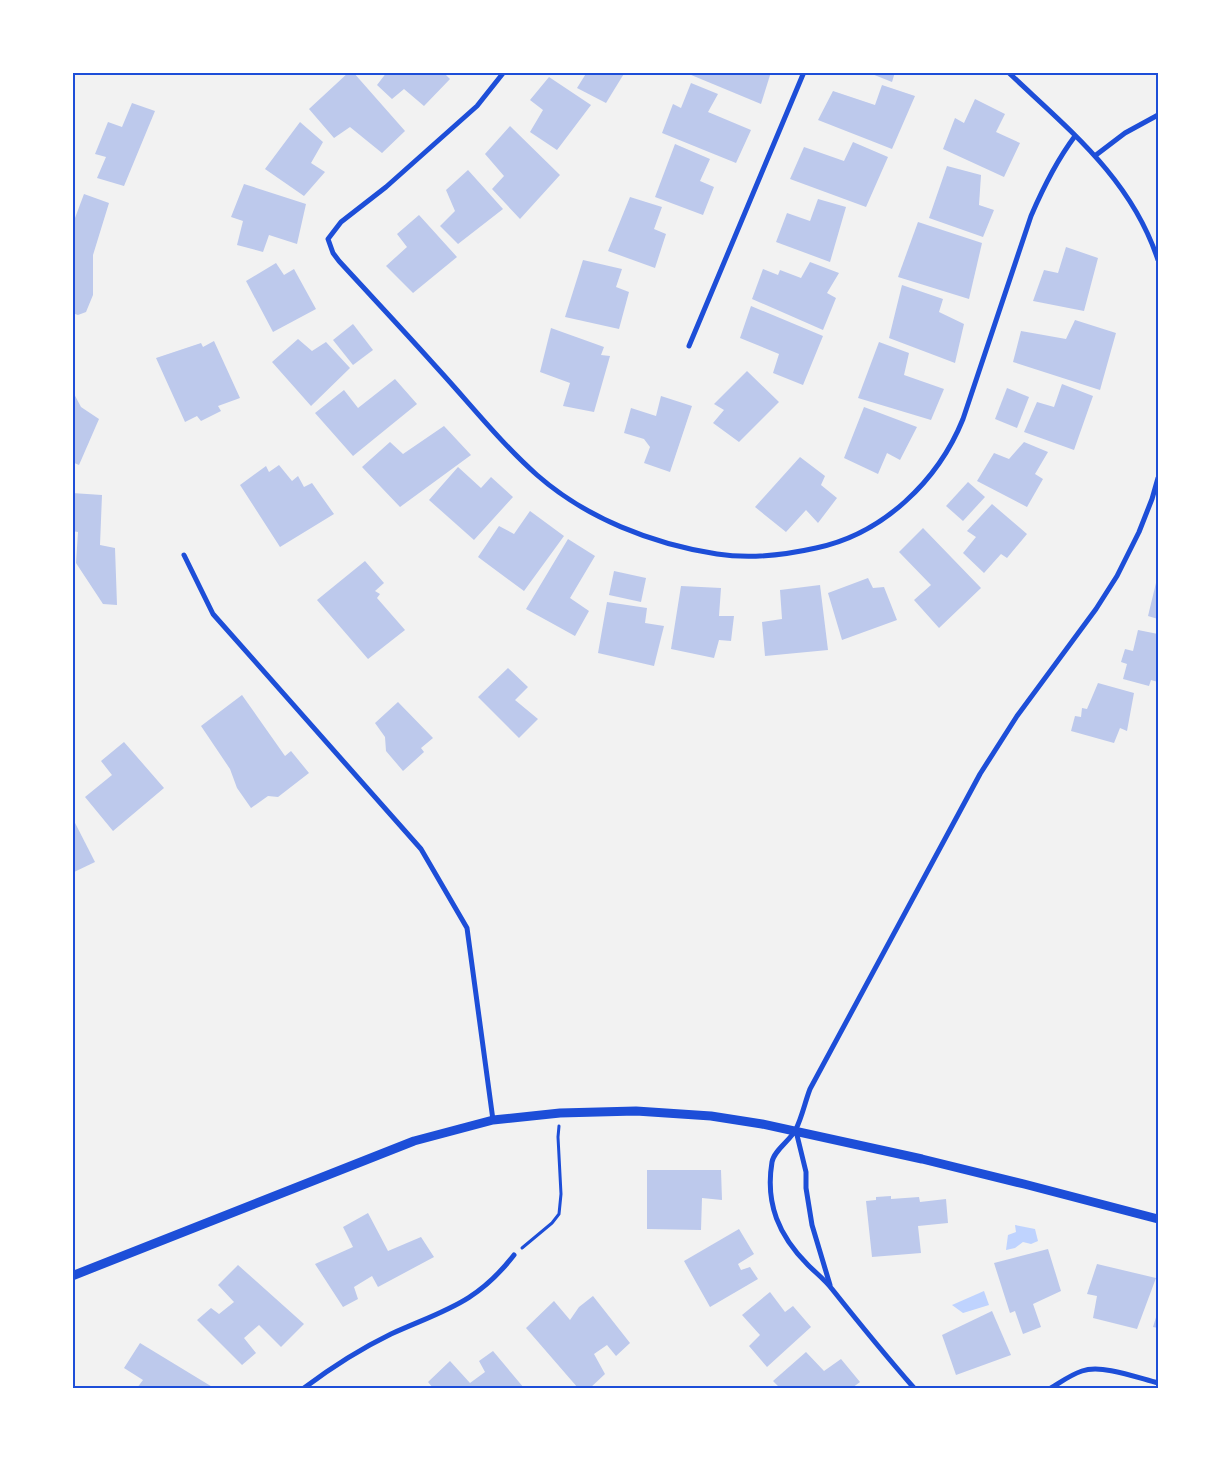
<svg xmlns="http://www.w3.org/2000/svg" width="1231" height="1461" viewBox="0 0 1231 1461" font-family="Merriweather,serif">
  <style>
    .water { fill: #bfd3fe }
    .building { fill: #bdc9ec }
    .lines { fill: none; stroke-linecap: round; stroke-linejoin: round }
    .path { stroke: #1d4ed8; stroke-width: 3 }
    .minor { stroke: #1d4ed8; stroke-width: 5 }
    .tertiary { stroke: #1d4ed8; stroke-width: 9 }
    .neatline { fill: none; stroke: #1d4ed8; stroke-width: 2 }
  </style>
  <rect width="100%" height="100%" fill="#f2f2f2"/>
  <g class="water">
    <polygon points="1015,1225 1035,1229 1038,1241 1031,1244 1023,1242 1015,1248 1006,1250 1008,1235 1016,1232"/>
    <polygon points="984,1291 989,1305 963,1313 952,1305"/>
  </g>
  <g class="building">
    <polygon points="349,72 353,72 405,131 382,153 350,127 334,138 309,109"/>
    <polygon points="387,72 443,72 450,79 424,106 404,89 392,99 377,85"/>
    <polygon points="587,72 625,72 606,103 577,88"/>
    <polygon points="684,72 771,72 761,104"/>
    <polygon points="867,72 895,72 892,82"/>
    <polygon points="549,77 591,105 557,150 530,132 543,110 530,100"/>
    <polygon points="691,83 718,94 708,112 751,130 736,163 662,133 673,104 681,108"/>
    <polygon points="882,85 915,96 892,149 818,120 833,91 875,105"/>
    <polygon points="975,99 1005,114 996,132 1020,143 1004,177 943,149 955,118 964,123"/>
    <polygon points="132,103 155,111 124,186 97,178 106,157 95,154 108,122 122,127"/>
    <polygon points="300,122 323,142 311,163 325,172 304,196 265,169"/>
    <polygon points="510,126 560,175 520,219 492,189 504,176 485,154"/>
    <polygon points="853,142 888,157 866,207 790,179 804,147 844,161"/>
    <polygon points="675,144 710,159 700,181 714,187 703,215 655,197"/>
    <polygon points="947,166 981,175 979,205 994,210 983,237 929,218"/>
    <polygon points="468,170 503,209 458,244 440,226 455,211 446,190"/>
    <polygon points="244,184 306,204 297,244 269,235 263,252 237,245 243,221 231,217"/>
    <polygon points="84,194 109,203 93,255 93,295 86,312 78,315 72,313 72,226"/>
    <polygon points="630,197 662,207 654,229 666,234 655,268 608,251"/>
    <polygon points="818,199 846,207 830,262 776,242 787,213 810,221"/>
    <polygon points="419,215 457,257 413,293 386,266 407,247 397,234"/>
    <polygon points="918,222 982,243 969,299 898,277"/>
    <polygon points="1066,247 1098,258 1084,311 1033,301 1044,270 1058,273"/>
    <polygon points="583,260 622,269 616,287 629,292 619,329 565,317"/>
    <polygon points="810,262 839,273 827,293 836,298 823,330 752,299 763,269 778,275 780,270 801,278"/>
    <polygon points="276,263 284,275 294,269 316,309 273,332 246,281"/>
    <polygon points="902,285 943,299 939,312 964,324 955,363 889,338"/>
    <polygon points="751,306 823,336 803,385 773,373 779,354 740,338"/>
    <polygon points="1075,320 1116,333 1100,390 1013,362 1021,331 1066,339"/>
    <polygon points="353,324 373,350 353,365 333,340"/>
    <polygon points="551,328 604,347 601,355 610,356 594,412 563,406 570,383 540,372"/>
    <polygon points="298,339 312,351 326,342 350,368 311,406 272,362"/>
    <polygon points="214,341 240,398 218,406 221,411 201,421 197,416 185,422 156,358 201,343 203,347"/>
    <polygon points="879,342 909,353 904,375 944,389 931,420 858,398"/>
    <polygon points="747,371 779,402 739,442 713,423 724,410 714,404"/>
    <polygon points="395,379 417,404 353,456 315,413 344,390 358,408"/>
    <polygon points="1062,384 1093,396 1074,450 1024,432 1037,402 1054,407"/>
    <polygon points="1007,388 1029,397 1017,428 995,419"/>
    <polygon points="72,390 81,407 99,419 79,465 72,462"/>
    <polygon points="661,396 692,406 670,472 644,463 650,447 644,439 624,433 631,408 656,416"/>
    <polygon points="864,407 917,427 900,460 887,453 878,474 844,458"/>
    <polygon points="444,426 471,455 400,507 362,467 390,442 403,454"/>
    <polygon points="1024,442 1048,452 1035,474 1043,479 1027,507 977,481 994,453 1009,459"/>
    <polygon points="800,457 825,476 821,485 837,498 818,523 806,510 786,532 755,507"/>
    <polygon points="279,465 292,481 298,476 304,487 312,483 334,514 280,547 240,485 266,466 269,472"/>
    <polygon points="458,467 481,488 491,477 513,497 474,540 429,500"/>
    <polygon points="968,482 985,497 963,521 946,506"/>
    <polygon points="72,493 102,495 100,545 115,548 117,605 103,604 76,563 78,532 72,531"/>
    <polygon points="992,504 1027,534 1007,558 1001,554 984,573 963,553 976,537 967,531"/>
    <polygon points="530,511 564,536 524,591 478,557 499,526 514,534"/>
    <polygon points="923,528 981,588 939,628 914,600 931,585 899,552"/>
    <polygon points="568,539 595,556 570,598 589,611 575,636 526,609"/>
    <polygon points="365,561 384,583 375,591 380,594 377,598 405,630 368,659 317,600"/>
    <polygon points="614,571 646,578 641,602 609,595"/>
    <polygon points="868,578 873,588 884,587 897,620 842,640 828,593"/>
    <polygon points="1158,581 1158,619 1148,616 1156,583"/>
    <polygon points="820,585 828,650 765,656 762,622 782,619 780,590"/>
    <polygon points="681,586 721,588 719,616 734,616 731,641 719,640 714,658 671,649"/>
    <polygon points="607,602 647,608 645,623 664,626 654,666 598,653"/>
    <polygon points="1138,630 1158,634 1158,682 1151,680 1149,686 1123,679 1127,664 1121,662 1125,649 1133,651"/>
    <polygon points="508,668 528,687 515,700 538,719 519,738 478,697"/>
    <polygon points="1098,683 1134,693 1127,731 1120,728 1114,743 1071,731 1075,716 1081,717 1082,708 1087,709"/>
    <polygon points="242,695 285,756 291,751 309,773 278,797 268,796 251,808 237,788 230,769 201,726"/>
    <polygon points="398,702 433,738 421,748 424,752 403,771 386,751 385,737 375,723"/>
    <polygon points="124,742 164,788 113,831 85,797 112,775 101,761"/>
    <polygon points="72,817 95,862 72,873"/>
    <polygon points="647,1170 721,1170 722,1200 702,1198 701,1230 647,1229"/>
    <polygon points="891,1196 891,1199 919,1197 920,1202 946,1199 948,1223 918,1226 921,1253 872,1257 866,1201 876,1200 876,1197"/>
    <polygon points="368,1213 388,1251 421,1237 434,1257 378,1287 372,1276 354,1287 358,1299 343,1307 315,1264 353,1247 343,1227"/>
    <polygon points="739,1229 754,1254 738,1264 741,1270 750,1267 758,1279 710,1307 684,1261"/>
    <polygon points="1048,1249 1061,1291 1033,1304 1041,1327 1023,1334 1015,1311 1010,1313 994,1263"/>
    <polygon points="1097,1264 1156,1278 1137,1329 1093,1318 1097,1296 1087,1294"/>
    <polygon points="238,1265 304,1324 281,1347 259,1325 244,1338 256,1353 242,1365 197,1320 211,1308 219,1314 234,1302 218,1285"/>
    <polygon points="770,1292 785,1312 793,1306 811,1327 767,1367 749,1346 760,1335 742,1315"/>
    <polygon points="593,1296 630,1343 616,1356 607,1345 594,1354 605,1374 590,1388 578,1388 526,1328 554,1301 570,1320 579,1307"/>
    <polygon points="992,1311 1011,1355 956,1375 942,1335"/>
    <polygon points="1158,1311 1158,1328 1153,1327"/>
    <polygon points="140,1343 214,1388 137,1388 143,1380 124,1368"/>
    <polygon points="493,1351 524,1388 433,1388 428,1382 450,1361 470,1383 485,1372 479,1361"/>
    <polygon points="806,1352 824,1371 841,1359 860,1382 852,1388 780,1388 773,1381"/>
  </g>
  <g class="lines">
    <polyline class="path" points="522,1248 552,1223 559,1214 561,1194 558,1137 559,1126"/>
    <g class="minor">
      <path d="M504,72L477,106L386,187L341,222L328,239L333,253L339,261C372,297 406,333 439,370C471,405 501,443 537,475C586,518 652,544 717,554C749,559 785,555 816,548C883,534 938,481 963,419L1031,216C1043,188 1057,160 1075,136"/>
      <path d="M1008,72C1068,129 1131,178 1158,260"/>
      <polyline points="1096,155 1125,133 1158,115"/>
      <polyline points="689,346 804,72"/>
      <polyline points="184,555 213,614 421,849 467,928 493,1120"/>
      <polyline points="796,1131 806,1172 806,1188 812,1225 830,1285"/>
      <path d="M304,1388C332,1367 360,1349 391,1334C444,1310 476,1304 514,1255"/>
      <path d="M914,1388C886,1356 859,1323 832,1289C825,1280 816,1273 808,1265C779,1236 765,1204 772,1162C774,1150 791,1140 796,1129C802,1117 805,1102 810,1089L980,774L1017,716L1096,609L1117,576L1139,532L1152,499L1158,478"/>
      <path d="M1051,1388C1061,1382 1070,1375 1082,1371C1102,1364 1138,1378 1158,1383"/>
    </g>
    <polyline class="tertiary" points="72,1276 414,1141 493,1120 560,1113 636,1111 711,1116 762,1124 922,1159 1024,1184 1158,1219"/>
  </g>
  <rect width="1231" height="1461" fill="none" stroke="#ffffff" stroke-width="148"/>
  <rect x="74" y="74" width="1083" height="1313" class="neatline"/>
</svg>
